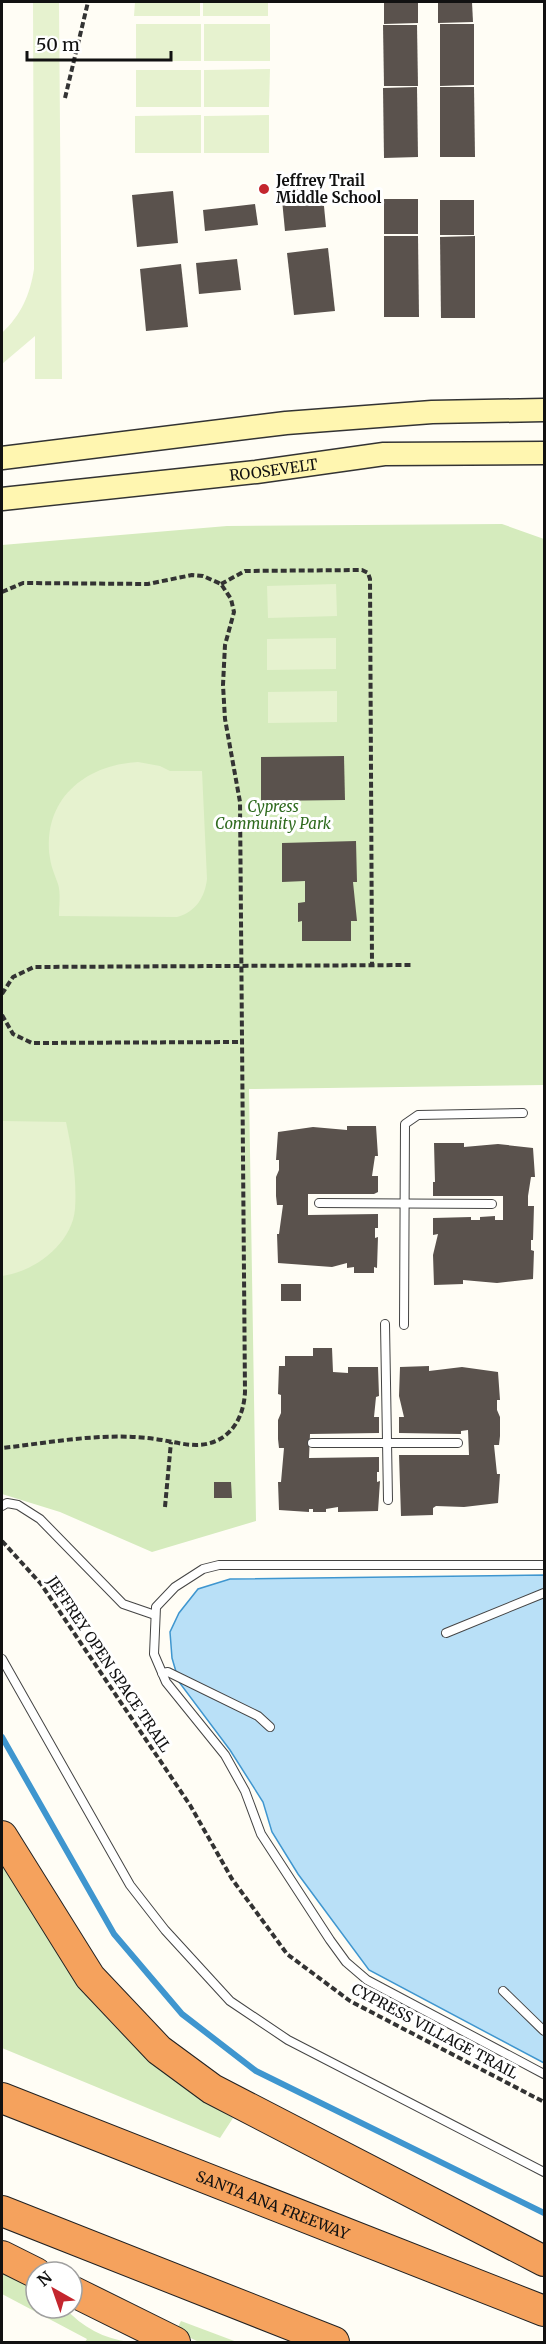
<svg xmlns="http://www.w3.org/2000/svg" width="546" height="2344" viewBox="0 0 546 2344" font-family="Merriweather,serif">
  <style>
    .green { fill: #d5ebbd }
    .pitch { fill: #e6f2cf }
    .water { fill: #b9e0f7; stroke: #3f96cf; stroke-width: 1.5 }
    .lines { fill: none; stroke-linecap: round; stroke-linejoin: round }
    .stream { stroke: #3f96cf; stroke-width: 6 }
    .building { fill: #5a524d }
    .lane-casing { stroke: #444; stroke-width: 10 }
    .secondary-casing { stroke: #333; stroke-width: 25 }
    .highway-casing { stroke: #222; stroke-width: 32 }
    .path { stroke: #333; stroke-width: 4; stroke-dasharray: 6 3; stroke-linecap: butt }
    .lane { stroke: #fff; stroke-width: 8 }
    .secondary { stroke: #fff6b0; stroke-width: 22 }
    .highway { stroke: #f5a25d; stroke-width: 30 }
    .poi-dot { fill: #c4262e; stroke: #fff; stroke-width: 2 }
    .labels { text-anchor: middle; dominant-baseline: central; stroke-width: 6; stroke-linejoin: round; paint-order: stroke }
    .poi-label { font-size: 15px; font-weight: bold; fill: #111; stroke: #fff; text-anchor: start }
    .street-label { font-size: 15px; fill: #111; stroke: #fff }
    .park-label { font-size: 15px; font-style: italic; fill: #2f6b1f; stroke: #fff }
  </style>
  <rect width="100%" height="100%" fill="#fffdf5"/>
  <g class="green">
    <polygon points="502,524 544,539 544,1085 249,1089 256,1521 152,1552 60,1512 2,1494 2,545 227,526"/>
    <path d="M2,1862L92,2001C132,2049 180,2087 233,2118L220,2138L2,2048Z"/>
    <path d="M2,2271L36,2287V2308H65C82,2327 104,2339 130,2342H85L87,2339L2,2294Z"/>
    <polygon points="181,2321 237,2342 199,2342 176,2331"/>
  </g>
  <g class="pitch">
    <path d="M33,2H59L62,379H35V336L2,364V333C21,315 30,295 34,269Z"/>
    <polygon points="135,2 200,2 200,16 134,16"/>
    <rect x="203" y="2" width="65" height="14"/>
    <rect x="136" y="24" width="65" height="37"/>
    <rect x="204" y="24" width="66" height="37"/>
    <polygon points="270,69 269,107 204,107 204,70"/>
    <rect x="136" y="70" width="65" height="37"/>
    <polygon points="201,115 201,153 135,153 135,116"/>
    <polygon points="269,115 269,153 204,153 204,116"/>
    <polygon points="336,584 337,616 268,618 267,586"/>
    <polygon points="336,638 336,669 267,670 267,639"/>
    <polygon points="337,691 337,722 268,723 268,692"/>
    <path d="M138,762L160,766L170,771H202L207,879C205,897 196,912 177,917L59,916C59,907 61,893 58,884C55,875 51,867 50,858C42,800 84,765 138,762Z"/>
    <path d="M2,1121L66,1122C72,1150 77,1180 75,1209C72,1244 34,1272 2,1276Z"/>
  </g>
  <polygon class="water" points="544,1575 544,2063 369,1970 298,1874 272,1832 263,1802 230,1750 179,1682 172,1658 170,1632 179,1613 198,1589 230,1579"/>
  <g class="lines">
    <polyline class="stream" points="2,1737 114,1934 182,2014 256,2071 544,2213"/>
  </g>
  <g class="building">
    <polygon points="384,2 418,2 418,23 384,24"/>
    <polygon points="438,2 472,2 473,22 438,23"/>
    <polygon points="440,24 474,24 474,85 440,86"/>
    <polygon points="383,25 417,25 418,86 384,86"/>
    <polygon points="417,87 418,157 384,158 383,88"/>
    <polygon points="440,87 474,87 475,157 440,157"/>
    <polygon points="321,175 326,227 285,231 280,179"/>
    <polygon points="173,191 178,243 137,247 132,195"/>
    <rect x="384" y="199" width="34" height="35"/>
    <rect x="440" y="200" width="34" height="35"/>
    <polygon points="255,204 258,225 205,231 203,210"/>
    <polygon points="384,236 418,236 419,317 384,317"/>
    <polygon points="475,236 475,318 441,318 440,237"/>
    <polygon points="328,248 335,311 294,315 287,253"/>
    <polygon points="237,259 241,290 199,294 196,263"/>
    <polygon points="181,264 188,327 146,331 140,269"/>
    <polygon points="344,756 345,800 261,801 261,757"/>
    <polygon points="356,841 357,882 353,882 357,921 351,921 351,941 302,941 302,921 298,922 298,903 305,902 305,881 282,882 282,843"/>
    <polygon points="347,1126 376,1126 378,1156 375,1156 372,1176 378,1176 378,1192 374,1194 308,1194 308,1215 378,1214 378,1228 375,1228 375,1238 378,1237 377,1268 374,1267 374,1273 354,1273 354,1267 347,1268 347,1263 332,1267 278,1263 277,1234 279,1234 283,1205 277,1205 276,1196 276,1177 279,1170 279,1160 276,1160 278,1132 313,1127 347,1130"/>
    <polygon points="434,1143 464,1143 464,1147 498,1144 533,1148 535,1177 531,1177 528,1196 528,1206 534,1206 533,1240 531,1240 531,1250 534,1251 533,1279 497,1283 463,1280 463,1284 434,1285 433,1255 438,1234 433,1235 433,1218 471,1217 471,1220 480,1220 480,1217 495,1216 495,1220 503,1220 503,1196 433,1196 433,1182 435,1182"/>
    <rect x="281" y="1284" width="20" height="17"/>
    <polygon points="313,1348 332,1348 333,1372 348,1373 348,1367 378,1367 379,1396 376,1397 374,1417 379,1417 379,1433 310,1434 309,1458 379,1457 379,1472 377,1472 377,1482 380,1481 378,1511 338,1512 338,1507 326,1509 326,1512 313,1512 313,1509 309,1509 309,1512 279,1510 278,1482 281,1482 284,1448 279,1448 278,1439 278,1420 281,1413 281,1395 278,1394 279,1366 285,1366 285,1356 313,1356"/>
    <polygon points="429,1366 429,1371 462,1367 498,1372 500,1400 497,1400 497,1410 500,1417 500,1436 499,1445 494,1445 497,1474 500,1474 498,1503 464,1507 436,1506 433,1508 433,1515 401,1516 399,1455 469,1455 468,1430 461,1431 461,1434 399,1433 399,1417 404,1417 399,1396 400,1367"/>
    <polygon points="214,1482 231,1482 232,1498 214,1498"/>
  </g>
  <g class="lines">
    <g class="lane-casing">
      <g id="lane">
        <polyline points="319,1203 492,1204"/>
        <polyline points="385,1324 388,1500"/>
        <polyline points="404,1325 405,1124 418,1115 523,1113"/>
        <polyline points="312,1443 458,1443"/>
        <polyline points="2,1506 7,1503 18,1505 40,1519 123,1604 155,1615"/>
        <polyline points="544,1565 219,1565 203,1569 175,1587 156,1607 154,1654 166,1682 225,1755 245,1791 261,1834 330,1940 346,1962 367,1980 544,2074"/>
        <polyline points="446,1633 544,1593"/>
        <polyline points="2,1659 130,1885 165,1930 230,2001 288,2040 544,2172"/>
        <polyline points="162,1673 168,1672 258,1716 270,1727"/>
        <polyline points="503,1991 544,2031"/>
      </g>
    </g>
    <g class="secondary-casing">
      <g id="secondary">
        <polyline points="2,458 286,423 432,412 544,410"/>
        <path id="s1" d="M2,499L256,472L384,454L544,453"/>
      </g>
    </g>
    <g class="highway-casing">
      <g id="highway">
        <polyline points="2,1836 90,1977 159,2050 212,2089 544,2261"/>
        <path id="s2" d="M2,2098L544,2311"/>
        <polyline points="2,2211 334,2342"/>
        <polyline points="2,2256 36,2273"/>
        <polyline points="72,2291 175,2342"/>
      </g>
    </g>
    <g class="path">
      <polyline points="65,98 88,2"/>
      <polyline points="221,584 245,571 362,570 368,573 370,579 372,965"/>
      <path d="M2,592L23,583L148,584L192,575L203,576L221,584L231,599L234,612L225,645L223,685L225,719L240,802L245,1392C244,1412 236,1432 216,1441C198,1449 180,1443 162,1440C107,1431 56,1442 2,1448"/>
      <polyline points="2,994 13,977 34,967 413,965"/>
      <polyline points="2,1015 13,1034 32,1043 242,1042"/>
      <polyline points="165,1507 171,1442"/>
      <polyline points="2,1541 41,1584 190,1805 232,1879 287,1954 350,2001 544,2102"/>
    </g>
    <use href="#lane" class="lane"/>
    <use href="#secondary" class="secondary"/>
    <use href="#highway" class="highway"/>
  </g>
  <circle class="poi-dot" cx="264" cy="189" r="6"/>
  <g class="labels">
    <g class="poi-label">
      <text x="276" y="180">Jeffrey Trail<tspan x="276" dy="17">Middle School</tspan></text>
    </g>
    <g class="street-label">
      <text stroke="none"><textPath href="#s1" startOffset="273">ROOSEVELT</textPath></text>
      <text transform="translate(109 1664) rotate(56)">JEFFREY OPEN SPACE TRAIL</text>
      <text transform="translate(435 2031) rotate(28)">CYPRESS VILLAGE TRAIL</text>
      <text stroke="none"><textPath href="#s2" startOffset="291">SANTA ANA FREEWAY</textPath></text>
    </g>
    <g class="park-label">
      <text x="273" y="806">Cypress<tspan x="273" dy="17">Community Park</tspan></text>
    </g>
  </g>
  <rect width="546" height="2344" fill="none" stroke="#111111" stroke-width="6"/>
  <g transform="translate(54 2290) rotate(320)"><circle r="28" fill="#ffffff" stroke="#a0a0a0" stroke-width="1.5"/>
  <path d="M0-4.5L10 22L0 15L-10 22Z" fill="#c4262e"/>
  <text y="-9" font-size="16" font-weight="bold" text-anchor="middle" fill="#111111">N</text>
  </g>
  <path d="M27 51v9h144v-9" fill="none" stroke="#111111" stroke-width="3"/>
  <text x="36" y="51" font-size="18" fill="#111111" stroke="#ffffff" stroke-width="4.5" paint-order="stroke">50 m</text>
</svg>
